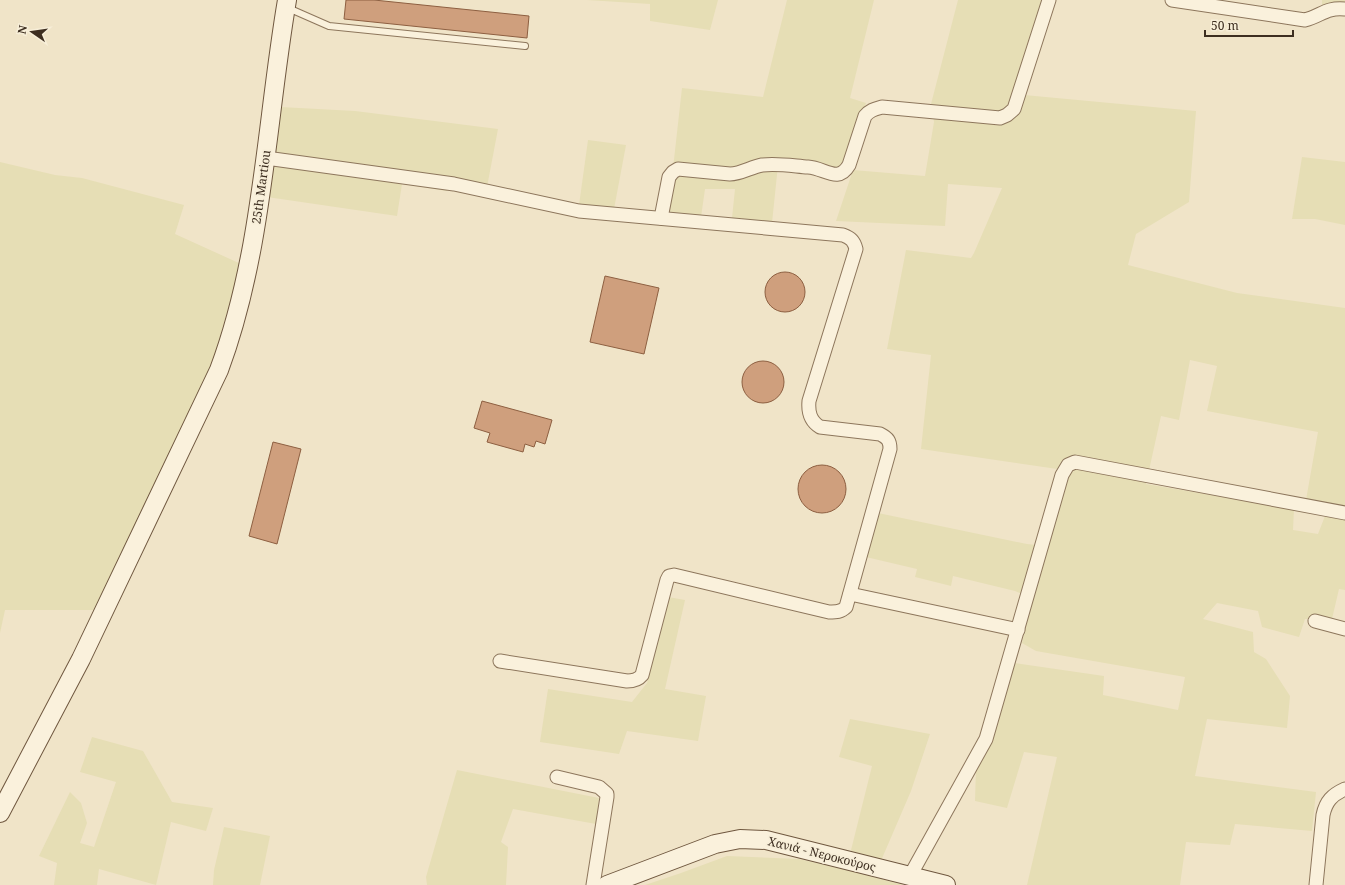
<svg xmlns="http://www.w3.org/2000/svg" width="1345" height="885" viewBox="0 0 1345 885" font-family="'Noto Serif',serif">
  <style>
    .farmland { fill: #e6deb5; fill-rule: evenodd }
    .building { fill: #cf9f7d; stroke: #8d5f41 }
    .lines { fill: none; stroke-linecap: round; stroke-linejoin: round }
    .lane-casing { stroke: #8d765c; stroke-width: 8 }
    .street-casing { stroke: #8d765c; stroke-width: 15 }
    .secondary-casing { stroke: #6f573f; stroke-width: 20 }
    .lane { stroke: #faf1dc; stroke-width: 6 }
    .street { stroke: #faf1dc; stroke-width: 13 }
    .secondary { stroke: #faf1dc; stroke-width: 18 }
    .labels { text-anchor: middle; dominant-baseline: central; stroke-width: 3.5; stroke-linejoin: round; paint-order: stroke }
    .street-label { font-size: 12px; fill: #3d2e20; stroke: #f7eed8 }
  </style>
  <rect width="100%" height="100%" fill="#f0e4c8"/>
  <g class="farmland">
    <polygon points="587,0 718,0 710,30 650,21 650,4"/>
    <polygon points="787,0 874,0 850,98 866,103 842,166 834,168 778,165 772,223 732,218 735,189 705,189 701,217 668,213 682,88 763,97"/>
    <path d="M958,0H1044L1014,94L1196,111L1189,202L1136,234L1128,265L1237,293L1345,308V590L1339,589L1332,619H1305L1299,637L1262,627L1258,611L1217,603L1203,619L1253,632L1254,652L1266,659L1290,696L1287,728L1207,719L1195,776L1316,792L1312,831L1235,824L1230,845L1186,842L1180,885H1027L1057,757L1024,752L1007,808L975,801L976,768L992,743L1015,663L1104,676L1103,695L1178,710L1185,677L1036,651L1022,643L1032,598L1015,591L953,576L951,586L915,577L917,569L866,557L878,513L1027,544L1046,546L1071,471L921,449L931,355L887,349L906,250L971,258L974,253L1002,188L948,184L945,226L836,221L853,170L925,176L934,122L931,104ZM1190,360L1217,366L1207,411L1318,432L1306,500L1325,516L1318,534L1293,530L1294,509L1146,484L1161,416L1179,420Z"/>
    <polygon points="1322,0 1345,0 1345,6 1322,5"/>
    <polygon points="280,107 355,111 498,129 487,187 452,179 447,191 402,184 397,216 267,197"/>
    <polygon points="588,140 626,145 614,209 579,205"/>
    <polygon points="1302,157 1345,162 1345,225 1315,219 1292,219"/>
    <polygon points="0,162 55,175 82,178 184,205 175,234 241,264 211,368 97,610 5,610 0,633"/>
    <polygon points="668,597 685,600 665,689 706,696 698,741 627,731 619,754 540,742 548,689 632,702 647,683"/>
    <polygon points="850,719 930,734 911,791 874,877 903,885 645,885 681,873 727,856 799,859 846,870 872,766 839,757"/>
    <polygon points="92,737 143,751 172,802 213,808 206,831 171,822 156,885 99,869 97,885 54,885 57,863 39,856 70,792 81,803 87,823 80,843 94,847 116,782 80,772"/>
    <polygon points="457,770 599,798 596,824 513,809 501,842 508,847 506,885 427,885 426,877"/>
    <polygon points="224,827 270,836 260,885 213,885 214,870"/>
  </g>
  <g class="building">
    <polygon points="346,0 374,0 529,16 527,38 344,19"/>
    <circle cx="785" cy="292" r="20"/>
    <polygon points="605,276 659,288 644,354 590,342"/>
    <circle cx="763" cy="382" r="21"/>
    <polygon points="482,401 552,420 545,444 536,441 534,447 525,444 523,452 487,442 490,433 474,428"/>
    <polygon points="273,442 301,449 277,544 249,536"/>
    <circle cx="822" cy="489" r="24"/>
  </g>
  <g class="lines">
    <g class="lane-casing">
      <polyline id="lane" points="288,8 329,26 525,46"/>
    </g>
    <g class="street-casing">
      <g id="street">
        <path d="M1172,0L1305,20C1321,16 1326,7 1345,9"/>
        <path d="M266,158L454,184L579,211L843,235C851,238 854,241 856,249L809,401C808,412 810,421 820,427L880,434C888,438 890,441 890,449L846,607C841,612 836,612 829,612L674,575L669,576L667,580L642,675C638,680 633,681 627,681L500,661"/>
        <path d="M661,218L669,177L673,172L678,169L730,174C741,174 751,167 762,165C777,163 794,166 808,167C825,168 838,184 849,165L865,116C870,110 875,109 882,107L1000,118L1007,115L1014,109L1049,0"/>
        <polyline points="850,594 1018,630"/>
        <polyline points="1315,621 1345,629"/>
        <polyline points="557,777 599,787 607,794 607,797 593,885"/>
        <polyline points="910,876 986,739 1062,475 1068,465 1075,462 1345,513"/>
        <path d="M1316,885L1323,815C1326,801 1332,795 1345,789"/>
      </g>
    </g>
    <g class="secondary-casing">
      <g id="secondary">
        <path d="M0,813L81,659L219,370C263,252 266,123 287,0"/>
        <polyline points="607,885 715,844 740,839 766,840 946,885"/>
      </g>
    </g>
    <use href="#lane" class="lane"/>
    <use href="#street" class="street"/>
    <use href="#secondary" class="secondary"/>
  </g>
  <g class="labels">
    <g class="street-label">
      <text transform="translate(261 187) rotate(-82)">25th Martiou</text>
      <text transform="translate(822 854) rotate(14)">Χανιά - Νεροκούρος</text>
    </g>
  </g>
  <g transform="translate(32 32) rotate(283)" stroke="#f7eed8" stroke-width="3" paint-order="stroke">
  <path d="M0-3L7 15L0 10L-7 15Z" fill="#3d2e20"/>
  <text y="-6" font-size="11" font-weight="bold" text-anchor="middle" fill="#3d2e20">N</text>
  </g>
  <path d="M1205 30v6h88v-6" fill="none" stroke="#3d2e20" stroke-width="2"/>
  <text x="1211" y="30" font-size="12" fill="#3d2e20" stroke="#f7eed8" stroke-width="3" paint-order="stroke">50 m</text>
</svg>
